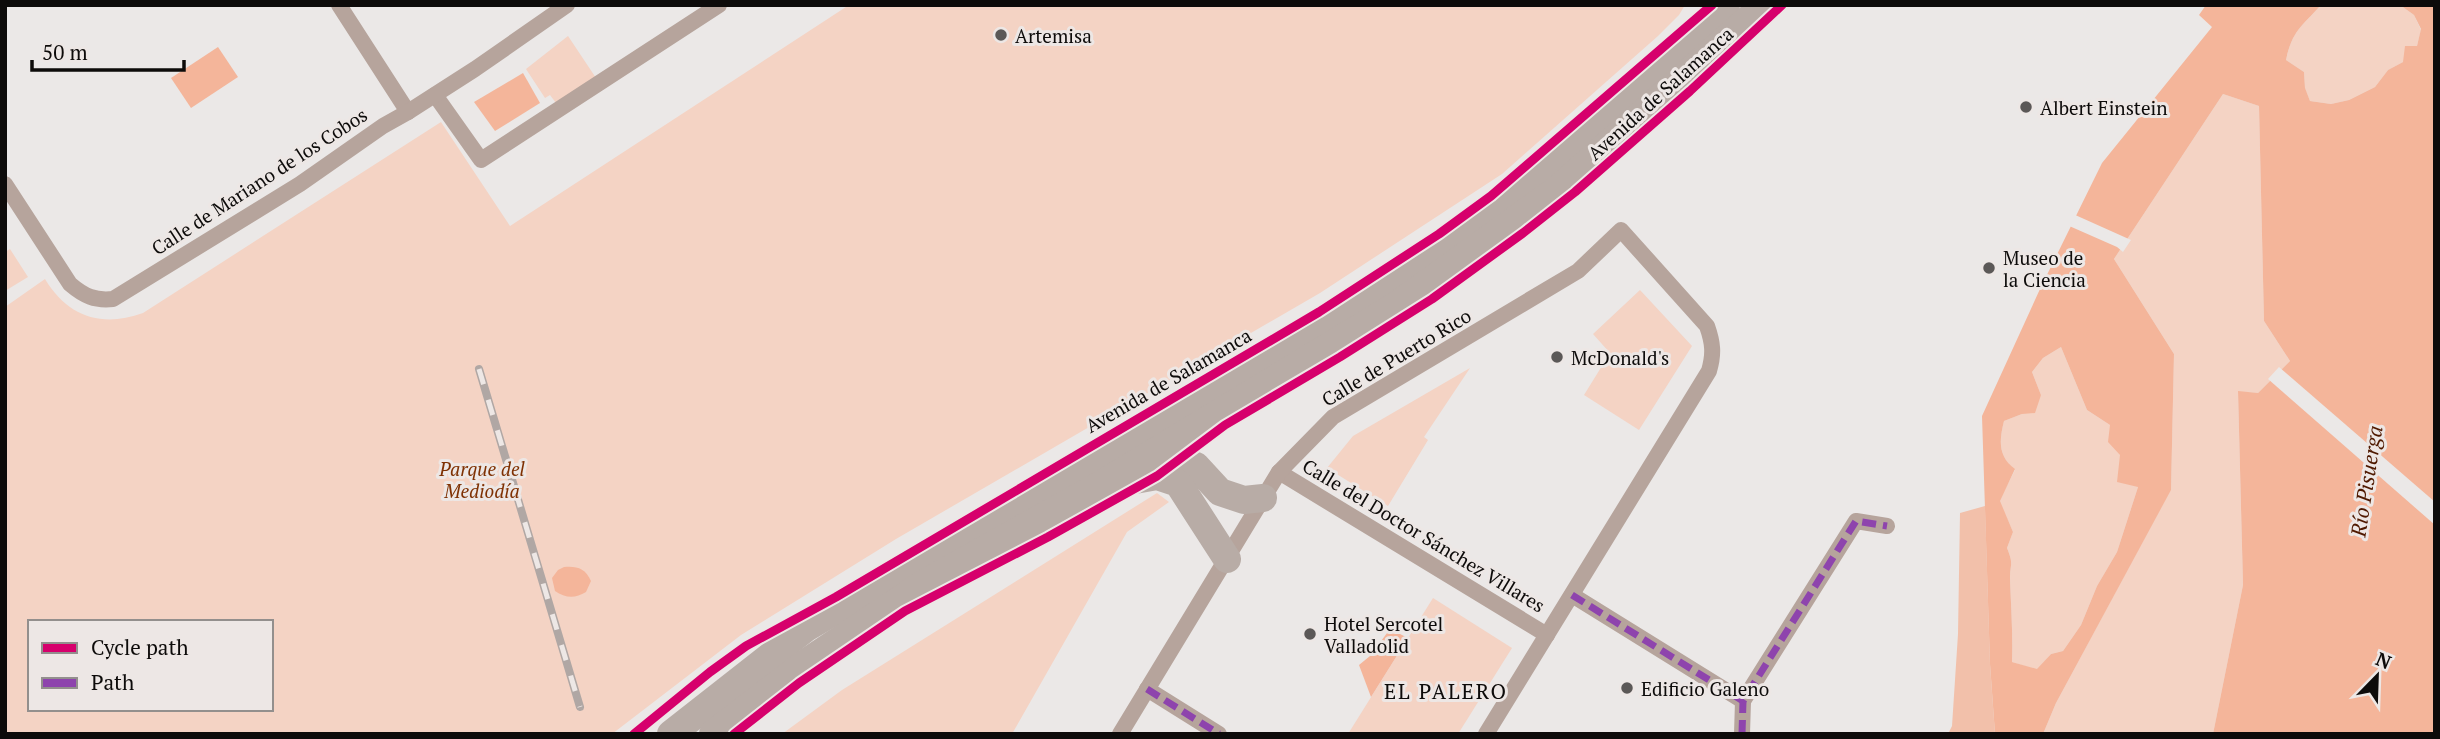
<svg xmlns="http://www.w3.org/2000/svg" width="2440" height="739" viewBox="0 0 2440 739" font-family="'PT Serif',serif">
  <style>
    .green { fill: #f4d3c4; fill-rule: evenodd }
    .forest { fill: #f2c0aa }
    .water { fill: #f4b59a; fill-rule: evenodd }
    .pier { fill: #ebe8e7 }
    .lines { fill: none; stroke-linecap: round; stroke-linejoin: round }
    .street { stroke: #b6a49c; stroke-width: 16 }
    .highway { stroke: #b8aca6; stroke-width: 28 }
    .rail-casing { stroke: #b0a7a4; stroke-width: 8 }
    .rail { stroke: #ede7e5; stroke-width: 5; stroke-dasharray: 16; stroke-linecap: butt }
    .quiet { stroke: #8e44ad; stroke-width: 7; stroke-dasharray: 14 7; stroke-linecap: butt }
    .cycleway-casing { stroke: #ede7e5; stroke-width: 13 }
    .cycleway { stroke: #d6006c; stroke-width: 9 }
    .poi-dot { fill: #5b5857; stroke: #ede7e5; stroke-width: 2.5 }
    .labels { text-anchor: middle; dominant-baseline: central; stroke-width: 6; stroke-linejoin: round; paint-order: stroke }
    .poi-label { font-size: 19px; fill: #0d0b0a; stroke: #ede7e5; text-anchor: start }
    .street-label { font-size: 19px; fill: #0d0b0a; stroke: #ede7e5 }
    .park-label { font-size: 19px; font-style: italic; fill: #7f3103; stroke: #ede7e5 }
    .water-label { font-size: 21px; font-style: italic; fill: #4f1900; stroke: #ede7e5 }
    .neighbourhood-label { font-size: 21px; letter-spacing: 2px; fill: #0d0b0a; stroke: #ede7e5 }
  </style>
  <rect width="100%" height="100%" fill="#ebe8e7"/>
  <g class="green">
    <path d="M849,5H1685L1679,15L1658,36L1502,174L1320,293L896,539L741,635L612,734H5V307L45,279C68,317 102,328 143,313L441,122L510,226ZM30,622H271V709H30Z"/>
    <path d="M2321,5H2400L2414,15L2421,30L2417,46L2403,62L2388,70L2375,87L2349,100L2331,104L2310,101L2305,89L2304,72L2286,60C2292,31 2302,26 2321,5Z"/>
    <polygon points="568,36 596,78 556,103 550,95 545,98 526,69"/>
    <polygon points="2223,94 2259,106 2264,321 2290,361 2258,393 2238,392 2243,585 2213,734 2043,734 2056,703 2171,489 2174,354 2114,259"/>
    <polygon points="10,249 28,277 5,291 5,252"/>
    <polygon points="1640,290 1692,346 1639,430 1584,395 1610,353 1593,334"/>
    <path d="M2061,347L2087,410L2110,425L2120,455L2138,487L2117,552L2097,586L2081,625L2063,651L2051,654L2037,670L2012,662C2013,634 2011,607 2010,579C2010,563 2014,565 2007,548L2013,532L1999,501L2015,470C1998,456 1999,440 2004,421L2022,414L2041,395L2032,372L2043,358Z"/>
    <polygon points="1470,368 1424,437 1428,440 1388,506 1327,468 1353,436"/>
    <polygon points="1157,493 1169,502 1127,532 1012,734 782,734 842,690"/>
    <polygon points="1433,598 1512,648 1458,734 1348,734"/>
  </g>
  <polygon class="forest" points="1985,506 1990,664 1995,734 1948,734 1952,726 1958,634 1960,513"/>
  <g class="water">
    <path d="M2206,5H2321C2302,26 2292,31 2286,60L2304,72L2305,88L2310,101L2331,104L2349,100L2375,87L2388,70L2403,62L2405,46H2417L2421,29L2414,15L2400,5H2435V734H2213L2243,585L2238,391L2258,393L2290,361L2264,321L2259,106L2223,94L2114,259L2174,354L2171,490L2056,703L2043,734H1995L1990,664L1982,416L2040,289L2102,163L2212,27L2199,15ZM2061,347L2087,410L2110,425L2108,442L2120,455L2117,482L2138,487L2117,552L2097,586L2081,625L2063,651L2051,654L2037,669L2012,662C2013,634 2011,607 2010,579C2010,563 2014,565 2007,548L2013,532L2000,501L2015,469C1998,456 1999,441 2004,421L2022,414L2035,413L2041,395L2032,372L2043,358Z"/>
    <polygon points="218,47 238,77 191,108 171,78"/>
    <polygon points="523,73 540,103 495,131 474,102"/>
    <path d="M564,567C577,566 585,568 591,581L586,592C575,599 565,598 555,591L552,578L558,570Z"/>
    <polygon points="1390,629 1408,638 1371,697 1359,665 1370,656"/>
  </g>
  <g class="pier">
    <polygon points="2073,214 2131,240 2123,252 2117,247 2067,225"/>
    <polygon points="2279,367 2435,502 2435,525 2268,379"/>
  </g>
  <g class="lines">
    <g class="street">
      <polyline points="339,5 408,112"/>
      <polyline points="435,95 481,160 719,5"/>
      <path d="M5,184L70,284C84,296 95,301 113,299L300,184L383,126L408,112L475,69L567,5"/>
      <polyline points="1279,472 1547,635"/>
      <polyline points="1572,595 1743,701 1856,521 1887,526"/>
      <polyline points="1147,689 1219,734"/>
      <path d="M1120,734L1279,472L1333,417L1578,271L1621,230L1707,326C1713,343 1714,354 1709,371L1486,734"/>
      <polyline points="1742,734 1743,701"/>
    </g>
    <g class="highway">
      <polyline points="1146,448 1196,466 1220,492 1244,500 1263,498"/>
      <polyline points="1113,484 1157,476 1178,483 1227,559"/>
      <polyline points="671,734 806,628 1315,327 1391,278 1531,179 1647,78 1726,5"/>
      <polyline points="713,734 804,664 925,583 1100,485 1394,307 1558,189 1764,5"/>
    </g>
    <g class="rail-casing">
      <polyline id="rail" points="479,369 580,707"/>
    </g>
    <use href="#rail" class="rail"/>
    <g class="quiet">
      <polyline points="1572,595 1743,701 1856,521 1887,526"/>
      <polyline points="1147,689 1219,734"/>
      <polyline points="1742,734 1743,701"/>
    </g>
    <g class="cycleway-casing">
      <g id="cycleway">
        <polyline points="634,734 710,672 746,646 836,597 1319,312 1439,234 1491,196 1712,5"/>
        <polyline points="734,734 799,683 905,611 1048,537 1157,476 1225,425 1340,357 1432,299 1523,233 1575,192 1690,91 1782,5"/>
      </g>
    </g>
    <use href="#cycleway" class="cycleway"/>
  </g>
  <g class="poi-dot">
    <circle cx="1001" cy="35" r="7"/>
    <circle cx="2026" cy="107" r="7"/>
    <circle cx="1989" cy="268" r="7"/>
    <circle cx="1557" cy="357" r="7"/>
    <circle cx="1310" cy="634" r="7"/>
    <circle cx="1627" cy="688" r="7"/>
  </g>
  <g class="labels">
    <g class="poi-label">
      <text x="1015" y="35">Artemisa</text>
      <text x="2040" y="107">Albert Einstein</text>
      <text x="2003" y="257">Museo de<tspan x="2003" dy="22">la Ciencia</tspan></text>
      <text x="1571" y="357">McDonald's</text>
      <text x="1324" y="623">Hotel Sercotel<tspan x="1324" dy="22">Valladolid</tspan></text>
      <text x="1641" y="688">Edificio Galeno</text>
    </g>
    <g class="street-label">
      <text transform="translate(1660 93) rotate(-42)">Avenida de Salamanca</text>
      <text transform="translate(259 181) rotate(-33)">Calle de Mariano de los Cobos</text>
      <text transform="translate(1396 357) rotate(-31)">Calle de Puerto Rico</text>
      <text transform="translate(1168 380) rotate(-30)">Avenida de Salamanca</text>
      <text transform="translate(1424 535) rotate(31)">Calle del Doctor Sánchez Villares</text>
    </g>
    <g class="park-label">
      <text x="482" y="468">Parque del<tspan x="482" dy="22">Mediodía</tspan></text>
    </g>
    <g class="water-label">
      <text transform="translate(2366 481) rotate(-81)">Río Pisuerga</text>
    </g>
    <g class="neighbourhood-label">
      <text x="1446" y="691">EL PALERO</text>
    </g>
  </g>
  <rect width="2440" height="739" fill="none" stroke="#0d0b0a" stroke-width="14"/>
  <rect x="28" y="620" width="245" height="91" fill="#ede7e5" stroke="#938f8d" stroke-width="2"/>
  <rect x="42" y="643" width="35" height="10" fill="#d6006c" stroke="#938f8d" stroke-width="2"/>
  <text x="91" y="655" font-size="21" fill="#0d0b0a">Cycle path</text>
  <rect x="42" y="678" width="35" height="10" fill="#8e44ad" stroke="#938f8d" stroke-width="2"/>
  <text x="91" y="690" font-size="21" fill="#0d0b0a">Path</text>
  <g transform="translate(2377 676) rotate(23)" stroke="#ede7e5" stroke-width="5" paint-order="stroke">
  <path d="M0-5L12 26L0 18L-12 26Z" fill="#0d0b0a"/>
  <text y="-10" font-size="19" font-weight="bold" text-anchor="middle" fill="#0d0b0a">N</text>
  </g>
  <path d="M32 60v10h152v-10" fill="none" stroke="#0d0b0a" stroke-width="3.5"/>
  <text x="42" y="60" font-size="21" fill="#0d0b0a" stroke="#ede7e5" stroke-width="5" paint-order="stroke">50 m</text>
</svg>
